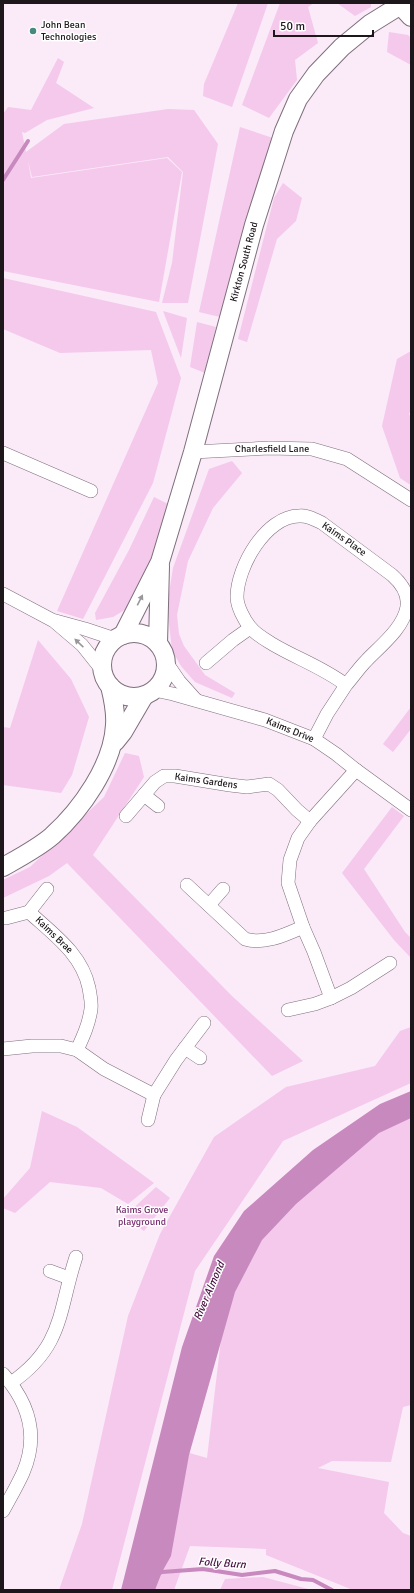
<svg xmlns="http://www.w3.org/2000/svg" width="414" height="1593" viewBox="0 0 414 1593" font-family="Signika,sans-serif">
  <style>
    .green { fill: #f4c9ec }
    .water { fill: #c789be }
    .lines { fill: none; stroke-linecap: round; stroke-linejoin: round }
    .stream { stroke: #c789be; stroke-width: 4 }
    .street-casing { stroke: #7e6f7c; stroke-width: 14 }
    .secondary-casing { stroke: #7e6f7c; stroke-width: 20 }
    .street { stroke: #fff; stroke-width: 13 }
    .secondary { stroke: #fff; stroke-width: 18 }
    .oneway { fill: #999799 }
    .poi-dot { fill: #45897f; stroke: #fff; stroke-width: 1.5 }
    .labels { text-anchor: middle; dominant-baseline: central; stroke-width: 3; stroke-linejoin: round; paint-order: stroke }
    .poi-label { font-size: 10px; fill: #1d171c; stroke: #fff; text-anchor: start }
    .street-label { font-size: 10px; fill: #1d171c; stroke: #fff }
    .park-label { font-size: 10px; fill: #782e70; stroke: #fff }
    .water-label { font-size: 11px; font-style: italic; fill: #460e40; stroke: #fff }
  </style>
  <rect width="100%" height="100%" fill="#fbeaf8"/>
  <g class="green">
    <polygon points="238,3 268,3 232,107 203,96 204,84"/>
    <polygon points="280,3 314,3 308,7 318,43 295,60 297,80 269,118 242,105"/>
    <polygon points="337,3 371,3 371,7 355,16"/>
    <polygon points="389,32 408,35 411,38 411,65 387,52"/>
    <polygon points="58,58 64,62 56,83 94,108 47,120 25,133 22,132 26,152 64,124 168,109 194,110 218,144 188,303 162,303 172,263 183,172 168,157 32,177 28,161 31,178 167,158 182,172 159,302 3,271 3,114 8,107 31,110"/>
    <polygon points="240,127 273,138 220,317 199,312"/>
    <polygon points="283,183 302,198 296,221 277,239 247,342 238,339 274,198"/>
    <polygon points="3,278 156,312 181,378 153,483 83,619 57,611 158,383 151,350 60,353 3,329"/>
    <polygon points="163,311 187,318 181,358"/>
    <polygon points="197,322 216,327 205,373 190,367"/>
    <polygon points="411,351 411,410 409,414 411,418 411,484 409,484 400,478 382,426 397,359"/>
    <polygon points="232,461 242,473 213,508 188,561 177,615 179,634 184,646 205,675 235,693 232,698 195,682 181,666 172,650 167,606 173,568 209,469"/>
    <polygon points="154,497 170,505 152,562 128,608 113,617 96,620 95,613 129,550"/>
    <polygon points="38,640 71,679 89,717 72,775 61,793 3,785 3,727 10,728"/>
    <polygon points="411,707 411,729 393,752 383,744"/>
    <polygon points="125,753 139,756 144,777 93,855 232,996 303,1061 272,1076 67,863 49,876 3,898 3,880 30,867 104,797"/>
    <polygon points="392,807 404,816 364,869 405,932 411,938 411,958 394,940 342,873"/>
    <polygon points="411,1027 411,1083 283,1141 195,1271 112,1590 59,1590 82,1524 128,1316 160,1234 214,1137 286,1087 375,1066 400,1031"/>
    <polygon points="42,1111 77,1127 154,1183 128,1204 101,1188 50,1182 15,1213 3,1208 3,1199 30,1168"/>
    <polygon points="411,1112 411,1405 403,1407 391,1462 332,1461 318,1468 389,1482 384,1513 403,1533 411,1536 411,1590 353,1590 266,1555 266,1549 190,1546 174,1590 142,1590 186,1452 207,1458 228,1280 315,1173"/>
    <polygon points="156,1187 170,1198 144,1231 124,1217"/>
    <polygon points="263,1577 312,1590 220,1590 225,1579"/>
  </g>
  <polygon class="water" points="411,1091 411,1118 379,1133 296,1204 262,1240 235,1292 189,1455 171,1556 162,1572 155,1590 121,1590 182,1347 214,1256 244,1211 313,1150 380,1104"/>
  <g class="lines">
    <g class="stream">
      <polyline points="3,180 28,141"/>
      <polyline points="158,1574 162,1572 203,1569 242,1575 275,1571 301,1579 313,1580 332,1590"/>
    </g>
    <g class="street-casing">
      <g id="street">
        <polyline points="193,452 269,448 312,449 347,459 411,500"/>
        <polyline points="3,453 91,491"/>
        <polyline points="3,594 52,620 85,629 115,639"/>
        <polyline points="55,622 82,645 102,670"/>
        <polyline points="166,662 179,681 196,700"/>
        <polyline points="206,663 233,640 250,628"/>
        <polyline points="154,690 173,694 265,720 314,739 336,754 356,770 411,810"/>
        <path d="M314,739L327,714L346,685C324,668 298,659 274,645C266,640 256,635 250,627C244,620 237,606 237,597C237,567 266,516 299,516C307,515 314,519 322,523L392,575C401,583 409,594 407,607C403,629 380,646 366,661C359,668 353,677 346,685"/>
        <polyline points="356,770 310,821 298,838 290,860 288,883 303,927 314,952 331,998 351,988 390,963"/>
        <polyline points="144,795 158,806"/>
        <polyline points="126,816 155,782 164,776 175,776 230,785 247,787 269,784 278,790 297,810 310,821"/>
        <path d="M187,885L245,939C264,945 285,935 303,927"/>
        <polyline points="209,905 223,889"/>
        <polyline points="29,912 47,889"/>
        <path d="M6,918L29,912C53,934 82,954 89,988C90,995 92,1002 91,1009C89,1024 83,1037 77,1050"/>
        <polyline points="288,1010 315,1004 331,998"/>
        <polyline points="185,1048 200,1058"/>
        <polyline points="3,1049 32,1046 61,1046 77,1050 104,1069 154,1095 176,1060 204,1023"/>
        <polyline points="148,1120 154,1095"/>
        <polyline points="50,1271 69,1278"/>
        <path d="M3,1374C29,1403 39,1436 23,1473C17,1486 10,1498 3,1511"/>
        <path d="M11,1383C64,1346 58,1312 76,1257"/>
      </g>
    </g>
    <g class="secondary-casing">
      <g id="secondary">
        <polyline points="398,3 411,17"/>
        <circle cx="134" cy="665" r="32"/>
        <polyline points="123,635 160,562 193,452 254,225 284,131 298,99 316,74 342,47 370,24 399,6"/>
        <polyline points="158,643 160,566"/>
        <polyline points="115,742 123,732 144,696"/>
        <path d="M3,867C19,858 38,848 52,836C81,810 113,765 115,725C116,712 113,698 110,686"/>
      </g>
    </g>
    <use href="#street" class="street"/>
    <use href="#secondary" class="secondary"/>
  </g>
  <defs><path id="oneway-solid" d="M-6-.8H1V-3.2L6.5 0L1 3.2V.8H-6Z"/></defs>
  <g class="oneway">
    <use href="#oneway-solid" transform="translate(140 600) rotate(-63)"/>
    <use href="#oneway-solid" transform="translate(79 643) rotate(-137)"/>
  </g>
  <circle class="poi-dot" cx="33" cy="31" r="4"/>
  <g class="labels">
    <g class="poi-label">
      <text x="41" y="25">John Bean<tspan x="41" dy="12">Technologies</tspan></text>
    </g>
    <g class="street-label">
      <text transform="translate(244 262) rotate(-75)">Kirkton South Road</text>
      <text x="272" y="449">Charlesfield Lane</text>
      <text transform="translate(344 539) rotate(35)">Kaims Place</text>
      <text transform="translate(290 730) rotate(22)">Kaims Drive</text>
      <text transform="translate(206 781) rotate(8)">Kaims Gardens</text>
      <text transform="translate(54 935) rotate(44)">Kaims Brae</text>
    </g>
    <g class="park-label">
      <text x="142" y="1210">Kaims Grove<tspan x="142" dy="12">playground</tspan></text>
    </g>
    <g class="water-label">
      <text transform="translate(209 1291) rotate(-67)">River Almond</text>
      <text transform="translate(222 1563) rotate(4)">Folly Burn</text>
    </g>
  </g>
  <rect width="414" height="1593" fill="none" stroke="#1d171c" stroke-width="8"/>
  <path d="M274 30v6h99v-6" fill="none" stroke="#1d171c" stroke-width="2"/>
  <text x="280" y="30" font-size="12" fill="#1d171c" stroke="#ffffff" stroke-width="3" paint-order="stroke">50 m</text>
</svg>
